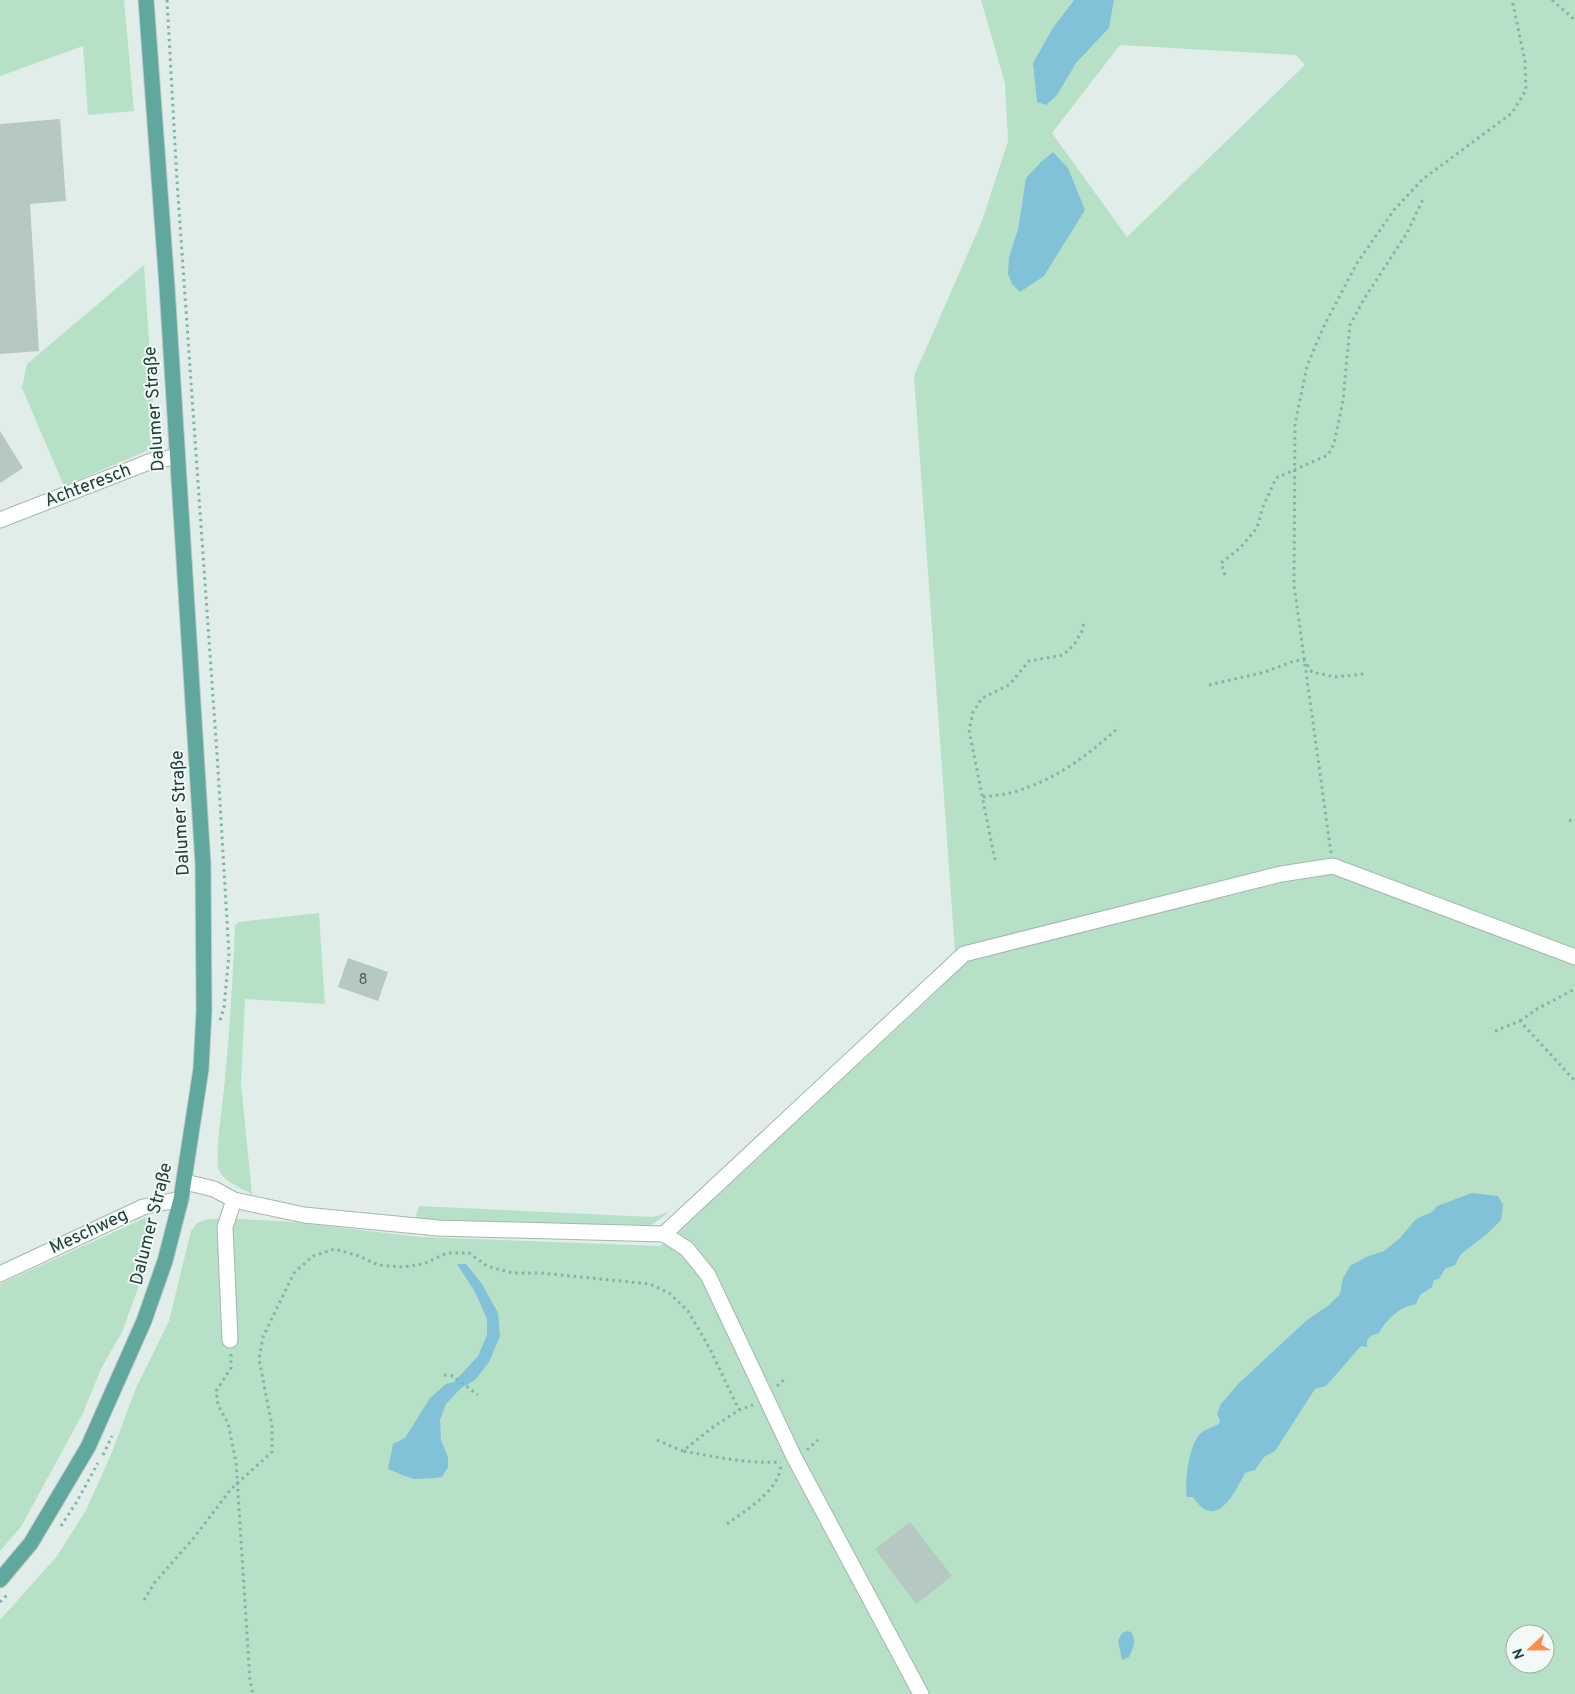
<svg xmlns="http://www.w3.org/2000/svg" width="1575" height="1694" viewBox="0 0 1575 1694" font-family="Overpass,sans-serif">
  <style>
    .green { fill: #b7e1c7; fill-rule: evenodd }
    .water { fill: #82c2d9 }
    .building { fill: #b6c8c2 }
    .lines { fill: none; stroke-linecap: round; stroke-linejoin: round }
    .minor-casing { stroke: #a3b6b1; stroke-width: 17 }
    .major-casing { stroke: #c0cac8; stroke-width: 17 }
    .path { stroke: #7db5a9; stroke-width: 3; stroke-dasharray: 2.5 4; stroke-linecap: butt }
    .minor { stroke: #fff; stroke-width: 15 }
    .major { stroke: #60a89d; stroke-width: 15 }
    .labels { text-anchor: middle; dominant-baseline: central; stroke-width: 4; stroke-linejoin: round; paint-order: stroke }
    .number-label { font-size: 15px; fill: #45625d }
    .street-label { font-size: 18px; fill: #1f403b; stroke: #f2f9f6 }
  </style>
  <rect width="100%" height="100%" fill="#e1ede9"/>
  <g class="green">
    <polygon points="0,0 124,0 134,111 88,115 83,46 0,76"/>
    <path d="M981,0H1074L1052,29L1033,63L1057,95L1075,63L1109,28L1114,0H1575V1694H0V1620L57,1556L86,1510L110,1457L136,1388L169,1321L191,1231L197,1223L208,1219H240L291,1222L421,1237L660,1246L675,1235L932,996L968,960L955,952L914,376L982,221L1008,141L1005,83ZM1120,45L1296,55L1305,65L1127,237L1052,133ZM1023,196L1057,252L1044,276L1009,257L1018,229ZM1515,1634H1545V1664H1515Z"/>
    <polygon points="144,265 156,447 64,486 22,388 27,364"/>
    <path d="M319,913L325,1004L245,999L241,1083L252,1194C241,1188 224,1182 219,1170C214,1156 224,1096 225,1078C230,1027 233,976 235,925L239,922Z"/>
    <polygon points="419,1206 653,1217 669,1212 653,1224 641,1227 415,1219"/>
    <polygon points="147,1217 154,1221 157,1227 141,1280 122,1332 101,1369 83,1413 21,1527 0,1551 0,1284"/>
  </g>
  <g class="water">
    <polygon points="1074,0 1114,0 1109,28 1076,63 1057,95 1046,105 1037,102 1033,63 1052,29"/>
    <polygon points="1053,152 1068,168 1085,210 1044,276 1020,292 1012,284 1008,274 1009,257 1018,229 1026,178 1041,162"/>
    <path d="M1472,1193L1498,1196L1503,1205L1501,1220L1487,1234L1461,1254L1455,1265L1445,1269L1439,1279L1434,1280L1432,1287L1420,1295L1416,1304C1399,1307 1387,1319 1379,1333L1371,1336L1367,1340V1347L1361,1346L1326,1386L1315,1389L1275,1451L1264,1457L1255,1470L1245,1473C1234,1494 1216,1532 1193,1497H1187C1184,1482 1189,1444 1201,1433C1206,1429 1214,1427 1219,1424L1220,1420L1217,1414L1221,1404L1238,1384L1307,1320L1329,1305L1340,1294L1343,1278L1350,1266L1366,1257L1384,1251L1400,1238L1416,1219L1432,1212L1437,1206Z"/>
    <path d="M457,1264H466L482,1284L498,1313L500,1336L489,1362L475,1380L461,1388L446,1404L440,1420L441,1440L448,1457V1467L442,1477C438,1478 418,1479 414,1479C406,1477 396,1472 388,1469L393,1444L405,1438L430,1398L446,1384L454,1382L478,1356L487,1335V1319L475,1292Z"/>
    <path d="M1127,1631L1131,1632C1137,1641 1133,1648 1129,1657L1122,1660L1118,1641L1122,1633Z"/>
  </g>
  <g class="building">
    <polygon points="60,119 66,201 30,204 39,351 0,354 0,124"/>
    <polygon points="0,431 23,468 0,483"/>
    <polygon points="348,958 388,972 378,1001 338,987"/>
    <polygon points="910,1522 952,1576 916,1604 875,1549"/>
  </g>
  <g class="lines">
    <g class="minor-casing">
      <g id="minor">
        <polyline points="0,520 154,460 177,457"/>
        <polyline points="185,1182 214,1189 234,1200 304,1215 438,1228 664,1234 964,954 1281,874 1333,866 1575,957"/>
        <polyline points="664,1234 687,1249 708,1275 794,1457 921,1694"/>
        <polyline points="0,1274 143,1207 181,1199"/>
        <polyline points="230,1340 225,1227 234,1200"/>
      </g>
    </g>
    <g class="major-casing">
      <polyline id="major" points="0,1580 31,1543 88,1447 144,1321 165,1261 181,1199 201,1069 204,1011 203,864 167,287 146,0"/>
    </g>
    <g class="path">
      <polyline points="167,0 177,181 218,769 229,954 224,1007 219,1024"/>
      <polyline points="1552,0 1575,20"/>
      <polyline points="1225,575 1221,563 1240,548 1257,528 1263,507 1276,478 1328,455 1334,444 1343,401 1350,325 1364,299 1407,233 1424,197"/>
      <polyline points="1209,685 1265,672 1294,661 1304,660 1312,672 1335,677 1364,674"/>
      <path d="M983,797C993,795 1004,795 1014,792C1057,779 1087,756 1119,727"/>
      <polyline points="1569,820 1575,822"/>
      <polyline points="1331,853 1294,585 1295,424 1307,366 1323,328 1357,263 1394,210 1423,179 1512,113 1526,90 1525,61 1512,0"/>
      <polyline points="995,860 969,730 973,712 982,698 1009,685 1029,661 1063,655 1074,645 1082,631 1084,622"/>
      <polyline points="1520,1021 1537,1009 1575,989"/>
      <polyline points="1495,1031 1520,1021 1575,1081"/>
      <polyline points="231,1354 231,1368 216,1391 218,1405 228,1423 236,1462 250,1681 253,1694"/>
      <polyline points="444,1375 453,1376 478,1395"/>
      <polyline points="777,1386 786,1378"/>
      <polyline points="657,1440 683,1451 713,1427 739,1410 753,1405"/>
      <polyline points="807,1450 818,1440"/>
      <path d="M684,1451C715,1457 749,1464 781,1462"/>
      <polyline points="103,1455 112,1436"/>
      <path d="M727,1524C746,1510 779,1491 781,1465"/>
      <polyline points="61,1526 76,1503 98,1463"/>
      <polyline points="144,1600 155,1582 193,1539 231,1489 272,1452 272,1426 259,1359 263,1337 294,1273 313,1256 335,1249 359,1256 378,1265 403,1267 423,1264 447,1253 469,1253 487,1266 512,1273 541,1273 650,1284 669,1293 688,1311 710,1349 739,1410"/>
      <polyline points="0,1602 8,1594"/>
    </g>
    <use href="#minor" class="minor"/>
    <use href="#major" class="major"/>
  </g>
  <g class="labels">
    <g class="number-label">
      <text x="363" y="980">8</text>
    </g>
    <g class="street-label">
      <text transform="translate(155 409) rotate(-94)">Dalumer Straße</text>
      <text transform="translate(88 486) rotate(-21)">Achteresch</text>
      <text transform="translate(181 813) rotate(-93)">Dalumer Straße</text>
      <text transform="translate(152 1224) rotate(-76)">Dalumer Straße</text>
      <text transform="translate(89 1232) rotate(-25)">Meschweg</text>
    </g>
  </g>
  <g transform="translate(1530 1649) rotate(248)"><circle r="24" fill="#f2f9f6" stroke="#9eafab"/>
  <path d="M0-4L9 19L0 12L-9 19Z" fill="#ff8b4d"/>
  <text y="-8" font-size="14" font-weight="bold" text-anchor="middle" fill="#1f403b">N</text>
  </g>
</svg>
